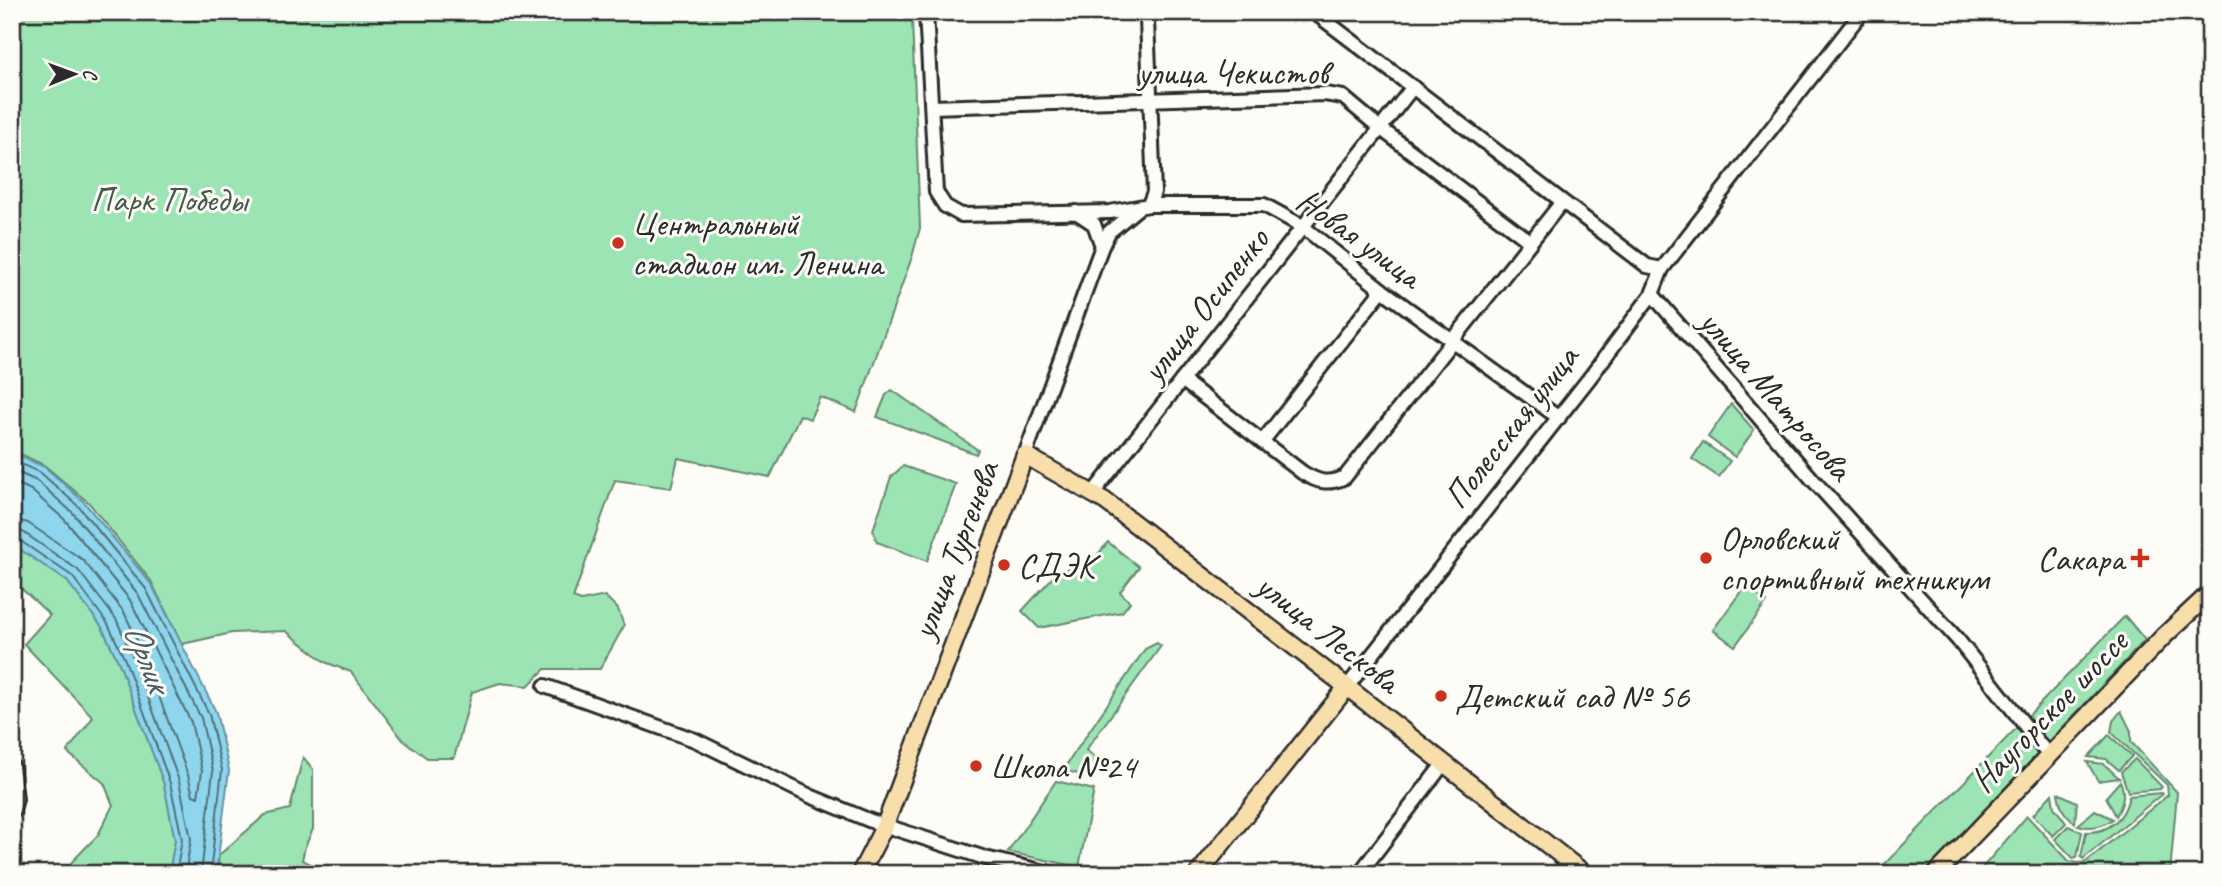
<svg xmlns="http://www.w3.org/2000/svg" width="2222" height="886" viewBox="0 0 2222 886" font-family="Caveat,sans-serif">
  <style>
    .green { fill: #9ce4b3; stroke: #64886f; stroke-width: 2 }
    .water { fill: #8dd6ee; stroke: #6692a0; stroke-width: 2 }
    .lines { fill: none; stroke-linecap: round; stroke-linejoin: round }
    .shore { stroke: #526f79; stroke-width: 2 }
    .minor-casing { stroke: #2b2b2b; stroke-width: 18 }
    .major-casing { stroke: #2b2b2b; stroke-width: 21 }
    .minor { stroke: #fdfcf7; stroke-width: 12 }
    .major { stroke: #f8deab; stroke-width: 16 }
    .poi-dot { fill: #c8321e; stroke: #fdfcf7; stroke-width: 2.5 }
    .labels { text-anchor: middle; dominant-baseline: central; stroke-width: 6; stroke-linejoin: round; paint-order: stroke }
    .street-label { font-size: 35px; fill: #2b2b2b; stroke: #fdfcf7 }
    .park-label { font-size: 35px; fill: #47594d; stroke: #fdfcf7 }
    .poi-label { font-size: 35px; fill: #2b2b2b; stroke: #fdfcf7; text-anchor: start }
    .water-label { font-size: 37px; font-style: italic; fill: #485e66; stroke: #fdfcf7 }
  </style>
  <rect width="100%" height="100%" fill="#fdfcf7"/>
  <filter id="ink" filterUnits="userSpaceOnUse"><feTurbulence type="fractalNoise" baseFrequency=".0143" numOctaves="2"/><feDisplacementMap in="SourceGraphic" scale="14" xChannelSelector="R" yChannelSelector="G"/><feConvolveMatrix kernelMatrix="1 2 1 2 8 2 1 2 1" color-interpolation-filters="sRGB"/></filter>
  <g filter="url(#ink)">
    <g class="green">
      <polygon points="12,12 884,12 912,19 920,228 912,257 856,412 820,397 810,419 800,415 770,477 678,458 671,488 615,480 573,598 581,601 605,596 618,609 624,626 600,669 545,669 528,686 500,683 472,692 454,758 427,758 403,740 351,672 325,662 286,631 232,633 182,644 151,581 89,503 44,465 12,450"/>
      <polygon points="892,390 978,450 976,454 877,417 886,395"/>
      <polygon points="1731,404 1754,430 1735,457 1708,437"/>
      <polygon points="1703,442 1730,461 1719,477 1692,459"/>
      <polygon points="903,466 956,484 927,561 877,542 873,530 891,477"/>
      <polygon points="1108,542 1139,567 1120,592 1130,602 1122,612 1039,628 1022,611 1052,578 1071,567 1082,574"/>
      <polygon points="12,544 67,581 102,627 119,663 164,784 175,840 169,874 60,874 98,835 113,805 104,783 67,752 93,717 24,644 50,615 12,580"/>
      <polygon points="1745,586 1767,602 1735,646 1713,630"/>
      <polygon points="2125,616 2145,640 1924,874 1875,874"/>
      <polygon points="1157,643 1161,646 1086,750 1103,764 1093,778 1063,770 1145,649"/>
      <polygon points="2121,711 2131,731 2131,742 2177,792 2170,874 1977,874 2027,816 2069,861 2078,863 2086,862 2168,795 2167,785 2111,732 2113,721"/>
      <polygon points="2109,735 2132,756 2119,770 2106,759 2088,757"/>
      <polygon points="303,757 313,769 313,829 305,847 302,860 322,869 322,874 217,874 219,855 265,815 290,809"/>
      <polygon points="2135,759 2162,787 2160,789 2128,792 2121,772"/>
      <polygon points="2087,762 2104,764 2119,778 2098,781"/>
      <polygon points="1056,781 1094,790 1079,867 1008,852"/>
      <path d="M2120,781C2126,794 2123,805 2116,816L2106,797Z"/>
      <path d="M2058,793L2077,802L2075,823C2064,815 2060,807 2058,793Z"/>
      <path d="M2161,793L2162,794L2083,859L2081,857L2086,832C2109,833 2125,818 2129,796Z"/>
      <polygon points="2052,794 2054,807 2066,823 2053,836 2033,815"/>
      <path d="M2095,810L2113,819C2102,827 2091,829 2078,825Z"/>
      <polygon points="2068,826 2082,832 2077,857 2073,858 2055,839"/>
    </g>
    <polygon class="water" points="12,453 45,467 84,502 152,585 216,712 229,770 216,874 169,874 175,840 164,784 119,663 102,627 67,581 12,544"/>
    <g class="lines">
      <g class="shore">
        <polyline points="12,460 41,473 79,507 146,589 209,714 222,770 210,874"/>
        <polyline points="12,470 37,481 73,513 138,594 201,718 213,771 201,874"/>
        <polyline points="12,481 31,490 65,520 130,600 191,722 202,771 198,797 193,795 188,775 143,653 124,612 83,560 28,523 12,519"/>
        <polyline points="12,530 23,532 78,570 116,619 133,657 179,781 191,839 185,874"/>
        <polyline points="12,539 19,540 72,576 108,624 125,660 170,783 182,839 176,874"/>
      </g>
      <g class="minor-casing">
        <g id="minor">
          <polyline points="926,12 936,192 945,206 961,215 1110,212 1149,205 1264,205 1302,226 1382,290 1559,418"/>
          <polyline points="1314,12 1647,266 1662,269"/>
          <polyline points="932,107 1325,94 1343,97 1380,128 1529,241"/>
          <polyline points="1149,205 1154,192 1147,20 1150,12"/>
          <polyline points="1076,212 1094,224 1102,246"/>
          <polyline points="1652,294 1813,480 1958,640 2049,756"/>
          <path d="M1182,380L1303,473C1318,482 1328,485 1345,477L1562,202"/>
          <polyline points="1262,442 1382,290"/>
          <polyline points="1025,455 1102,246 1109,232 1138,208"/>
          <polyline points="1093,493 1413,87"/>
          <polyline points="545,686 695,740 810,796 871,821 985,858 1054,874"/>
          <polyline points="1347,687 1591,376 1652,294 1662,269 1862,12"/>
          <polyline points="12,766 16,799 12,813"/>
          <polyline points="1359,874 1444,763"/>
        </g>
      </g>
      <g class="major-casing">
        <g id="major">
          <polyline points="860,874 885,825 1025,455 1105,501 1347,687 1585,874"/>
          <polyline points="1198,874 1347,687"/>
          <polyline points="1936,874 2164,636 2210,593"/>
        </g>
      </g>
      <use href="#minor" class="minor"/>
      <use href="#major" class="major"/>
    </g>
  </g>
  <g class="poi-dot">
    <circle cx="618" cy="243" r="7"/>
    <circle cx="1706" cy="558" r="7"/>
    <path d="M2136.5 547.5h7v7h7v7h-7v7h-7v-7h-7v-7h7z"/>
    <circle cx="1004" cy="565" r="7"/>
    <circle cx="1441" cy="696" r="7"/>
    <circle cx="976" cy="766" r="7"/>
  </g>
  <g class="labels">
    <g class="street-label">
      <text x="1233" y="72">улица Чекистов</text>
      <text transform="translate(1359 238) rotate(36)">Новая улица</text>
      <text transform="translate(1205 305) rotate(-52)">улица Осипенко</text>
      <text transform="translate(1776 395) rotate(49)">улица Матросова</text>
      <text transform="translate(1511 427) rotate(-52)">Полесская улица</text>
      <text transform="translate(955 550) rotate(-69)">улица Тургенева</text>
      <text transform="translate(1328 633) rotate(38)">улица Лескова</text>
      <text transform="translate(2049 711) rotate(-46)">Наугорское шоссе</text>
    </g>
    <g class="park-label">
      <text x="169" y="199">Парк Победы</text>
    </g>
    <g class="poi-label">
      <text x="632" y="223">Центральный<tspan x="632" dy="40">стадион им. Ленина</tspan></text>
      <text x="1720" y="538">Орловский<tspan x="1720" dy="40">спортивный техникум</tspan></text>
      <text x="2124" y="558" text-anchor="end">Сакара</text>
      <text x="1018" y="565">СДЭК</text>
      <text x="1455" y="696">Детский сад № 56</text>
      <text x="990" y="766">Школа №24</text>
    </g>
    <g class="water-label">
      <text transform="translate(148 657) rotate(68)">Орлик</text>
    </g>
  </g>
  <rect width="2222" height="886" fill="none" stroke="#fdfcf7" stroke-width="42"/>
  <rect x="21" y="21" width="2180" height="844" fill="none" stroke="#2b2b2b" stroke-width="2.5" filter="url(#ink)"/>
  <g transform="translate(74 74) rotate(89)" stroke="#fdfcf7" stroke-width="5" paint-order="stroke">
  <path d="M0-5L12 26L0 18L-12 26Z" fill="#2b2b2b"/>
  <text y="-10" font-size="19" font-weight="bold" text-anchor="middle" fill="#2b2b2b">С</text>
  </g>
</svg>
